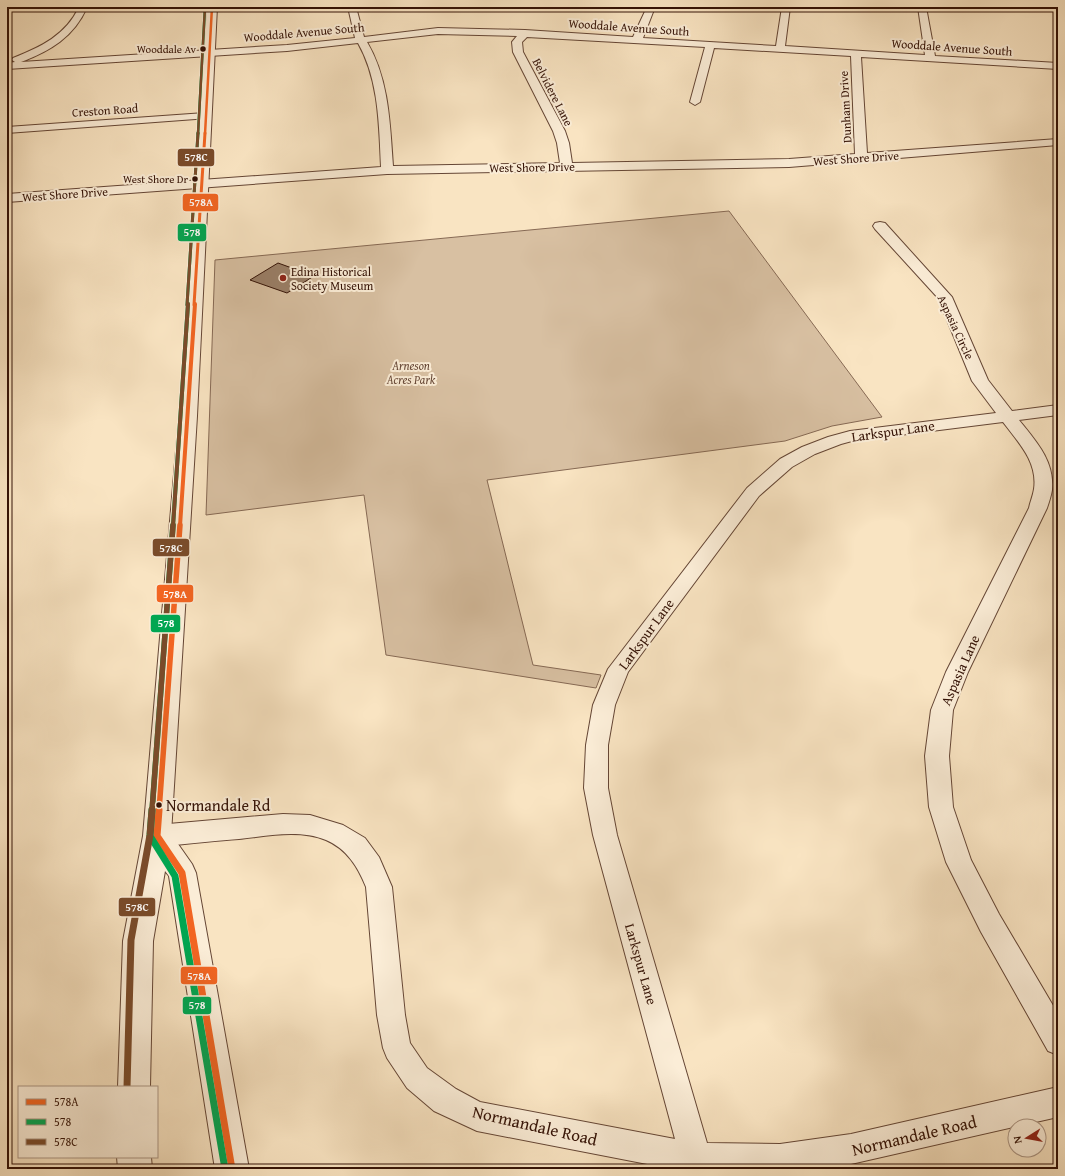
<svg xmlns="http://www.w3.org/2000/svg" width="1065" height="1176" viewBox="0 0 1065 1176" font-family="'Gentium Book Plus',serif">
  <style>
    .green { fill: #d8c0a2; stroke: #866954 }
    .building { fill: #9a7f68; stroke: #341206 }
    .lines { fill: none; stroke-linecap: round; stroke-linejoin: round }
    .minor-casing { stroke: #654635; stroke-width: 2 }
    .tertiary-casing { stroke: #654635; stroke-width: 2 }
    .minor { fill: #fbedd7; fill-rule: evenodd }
    .tertiary { fill: #fbedd7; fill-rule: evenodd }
    .bus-1-far4-casing { stroke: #fbedd7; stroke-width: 4 }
    .bus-1-far3-casing { stroke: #fbedd7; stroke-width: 5 }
    .bus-1-far2-casing { stroke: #fbedd7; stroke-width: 6 }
    .bus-1-far1-casing { stroke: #fbedd7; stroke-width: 8 }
    .bus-1-casing { stroke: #fbedd7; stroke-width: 10 }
    .bus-2-far4-casing { stroke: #fbedd7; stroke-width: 4 }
    .bus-2-far3-casing { stroke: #fbedd7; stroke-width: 5 }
    .bus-2-far2-casing { stroke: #fbedd7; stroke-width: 6 }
    .bus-2-far1-casing { stroke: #fbedd7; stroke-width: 8 }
    .bus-2-casing { stroke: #fbedd7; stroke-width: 10 }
    .bus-3-far4-casing { stroke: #fbedd7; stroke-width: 4 }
    .bus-3-far3-casing { stroke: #fbedd7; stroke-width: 5 }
    .bus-3-far2-casing { stroke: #fbedd7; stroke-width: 6 }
    .bus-3-far1-casing { stroke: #fbedd7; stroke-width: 8 }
    .bus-3-casing { stroke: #fbedd7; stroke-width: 10 }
    .bus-1-far4 { stroke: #f26522; stroke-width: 2.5 }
    .bus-1-far3 { stroke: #f26522; stroke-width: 3 }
    .bus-1-far2 { stroke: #f26522; stroke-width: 4 }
    .bus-1-far1 { stroke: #f26522; stroke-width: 5.5 }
    .bus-1 { stroke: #f26522; stroke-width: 7 }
    .bus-2-far4 { stroke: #00a651; stroke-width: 2.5 }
    .bus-2-far3 { stroke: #00a651; stroke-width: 3 }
    .bus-2-far2 { stroke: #00a651; stroke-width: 4 }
    .bus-2-far1 { stroke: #00a651; stroke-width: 5.5 }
    .bus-2 { stroke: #00a651; stroke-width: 7 }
    .bus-3-far4 { stroke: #7a4b2a; stroke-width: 2.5 }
    .bus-3-far3 { stroke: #7a4b2a; stroke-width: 3 }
    .bus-3-far2 { stroke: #7a4b2a; stroke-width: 4 }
    .bus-3-far1 { stroke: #7a4b2a; stroke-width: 5.5 }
    .bus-3 { stroke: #7a4b2a; stroke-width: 7 }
    .bus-dot { fill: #341206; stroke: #fbedd7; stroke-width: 1.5 }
    .poi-dot { fill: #8f2418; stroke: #fbedd7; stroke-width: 1.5 }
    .labels { text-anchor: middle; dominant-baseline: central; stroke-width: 4; stroke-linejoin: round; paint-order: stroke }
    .far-bus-label { font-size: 11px; fill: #341206; stroke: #fbedd7; text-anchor: end }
    .far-street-label { font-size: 12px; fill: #341206; stroke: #fbedd7 }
    .far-poi-label { font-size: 12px; fill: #341206; stroke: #fbedd7; text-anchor: start }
    .far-park-label { font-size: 12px; font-style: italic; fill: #654635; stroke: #fbedd7 }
    .street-label { font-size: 14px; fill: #341206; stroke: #fbedd7 }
    .near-bus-label { font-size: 16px; fill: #341206; stroke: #fbedd7; text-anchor: start }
    .near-street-label { font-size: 17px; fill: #341206; stroke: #fbedd7 }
    .line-badge { stroke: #fbedd7; stroke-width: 1.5 }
    .badge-label { font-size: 11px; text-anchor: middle; font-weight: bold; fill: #fff }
  </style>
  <rect width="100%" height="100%" fill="#f9e4c2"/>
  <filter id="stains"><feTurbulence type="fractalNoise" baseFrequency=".005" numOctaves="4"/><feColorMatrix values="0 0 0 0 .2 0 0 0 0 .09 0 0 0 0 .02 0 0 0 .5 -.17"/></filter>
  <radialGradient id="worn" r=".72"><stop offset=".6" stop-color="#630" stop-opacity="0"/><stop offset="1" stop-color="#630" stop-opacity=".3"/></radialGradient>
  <polygon class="green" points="729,211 882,417 832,426 785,441 487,480 533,665 601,675 596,688 386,655 364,495 206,515 215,260"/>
  <polygon class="building" points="278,263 314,276 287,293 250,280"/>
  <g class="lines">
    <g class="minor-casing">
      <g id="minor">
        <path d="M79,7H87C74,37 50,51 21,62L287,45L355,38L348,7H356L364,37L438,28L525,30L633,37L647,7H655L643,38L776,46L782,7H790L785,46L925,55L918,7H926L935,56L1058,63V69L861,57L867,153L1058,139V145L789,167L387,174L7,202V194L381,167C379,125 379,80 358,43L287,51L7,69V63L15,62L12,60L13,58C41,47 66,35 79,7ZM438,34L517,36L512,42L513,52L553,131L557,143L560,163L393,166C390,124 389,79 367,42ZM527,37L705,47L690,102L695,105L700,102L714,48L851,56L855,154L789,159L572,163L569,143L565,131L523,52L522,42Z"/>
        <polygon points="205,113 209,114 211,116 209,118 7,133 7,127"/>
        <path d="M880,222L885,223L952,297L988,380L1012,411L1058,405V415L1019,420C1035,440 1055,461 1052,490C1051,496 1049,502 1047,508L968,672L953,710L949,756L953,807L971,860L999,914L1058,1014V1055L1048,1051L981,932L946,862L929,807L925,756L931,710L946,672L1029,508C1030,502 1033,496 1034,489C1038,462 1018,442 1003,422L852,441L841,444L815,454L792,467L759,496L628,672L615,705L608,745V788L617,835L707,1143L780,1144L851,1134L1058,1087V1117L851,1164L818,1169H673L477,1131L434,1111L407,1088L387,1058L383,1048L377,1015L366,887C358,867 347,849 326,840C299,829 267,836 239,839C211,841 184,844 157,847L148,843L145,836L148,829L157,825L283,814L310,815L343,825L365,838L379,857L392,887L405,1015L410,1043L427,1068L456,1089L480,1102L675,1139L593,835L584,788L586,745L593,705L608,669L747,488L780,459L802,447L828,437L850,431L996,413L972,381L938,298L875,229L873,226L875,223Z"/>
      </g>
    </g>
    <g class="tertiary-casing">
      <g id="tertiary">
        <polygon points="207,7 217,7 197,416 171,834 192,864 196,873 249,1169 215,1169 169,876 165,871 153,941 150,1087 118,1087 123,941 143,836 179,416"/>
        <polygon points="117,1157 151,1157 152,1169 118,1169"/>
      </g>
    </g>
    <use href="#minor" class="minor"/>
    <use href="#tertiary" class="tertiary"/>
    <g class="bus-1-far4-casing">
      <polyline id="bus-1-far4" points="205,134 212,7"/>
    </g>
    <g class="bus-1-far3-casing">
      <polyline id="bus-1-far3" points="194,305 205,133"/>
    </g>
    <g class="bus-1-far2-casing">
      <polyline id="bus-1-far2" points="180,526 195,304"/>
    </g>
    <g class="bus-1-far1-casing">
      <polyline id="bus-1-far1" points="159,811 180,525"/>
    </g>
    <g class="bus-1-casing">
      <polyline id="bus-1" points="159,810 157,836 182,873 232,1169"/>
    </g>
    <g class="bus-2-far4-casing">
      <polyline id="bus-2-far4" points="198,134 205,7"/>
    </g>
    <g class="bus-2-far3-casing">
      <polyline id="bus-2-far3" points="187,305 198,133"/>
    </g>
    <g class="bus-2-far2-casing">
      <polyline id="bus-2-far2" points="173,526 188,304"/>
    </g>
    <g class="bus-2-far1-casing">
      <polyline id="bus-2-far1" points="152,811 173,525"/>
    </g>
    <g class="bus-2-casing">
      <polyline id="bus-2" points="152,810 150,836 175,876 225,1169"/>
    </g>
    <g class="bus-3-far4-casing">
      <polyline id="bus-3-far4" points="198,134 205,7"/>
    </g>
    <g class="bus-3-far3-casing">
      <polyline id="bus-3-far3" points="187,305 198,133"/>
    </g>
    <g class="bus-3-far2-casing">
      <polyline id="bus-3-far2" points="173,526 188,304"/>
    </g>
    <g class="bus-3-far1-casing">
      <polyline id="bus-3-far1" points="152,811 173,525"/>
    </g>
    <g class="bus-3-casing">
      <polyline id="bus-3" points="127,1087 131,940 150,835 152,810"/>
    </g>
    <use href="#bus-1-far4" class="bus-1-far4"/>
    <use href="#bus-1-far3" class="bus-1-far3"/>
    <use href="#bus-1-far2" class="bus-1-far2"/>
    <use href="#bus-1-far1" class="bus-1-far1"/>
    <use href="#bus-1" class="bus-1"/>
    <use href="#bus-2-far4" class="bus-2-far4"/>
    <use href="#bus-2-far3" class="bus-2-far3"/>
    <use href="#bus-2-far2" class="bus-2-far2"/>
    <use href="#bus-2-far1" class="bus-2-far1"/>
    <use href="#bus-2" class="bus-2"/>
    <use href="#bus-3-far4" class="bus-3-far4"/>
    <use href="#bus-3-far3" class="bus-3-far3"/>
    <use href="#bus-3-far2" class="bus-3-far2"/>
    <use href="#bus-3-far1" class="bus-3-far1"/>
    <use href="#bus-3" class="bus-3"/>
  </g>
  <g class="bus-dot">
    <circle cx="203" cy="49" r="3.5"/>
    <circle cx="195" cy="179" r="3.5"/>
    <circle cx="159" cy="805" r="3.5"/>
  </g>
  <circle class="poi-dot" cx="283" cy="278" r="4"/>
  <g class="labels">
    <g class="far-bus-label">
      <text x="196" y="49">Wooddale Av</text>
      <text x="188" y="179">West Shore Dr</text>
    </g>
    <g class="far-street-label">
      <text transform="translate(629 27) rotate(4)">Wooddale Avenue South</text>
      <text transform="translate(304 32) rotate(-5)">Wooddale Avenue South</text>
      <text transform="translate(952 47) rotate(4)">Wooddale Avenue South</text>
      <text transform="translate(553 92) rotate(63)">Belvidere Lane</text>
      <text transform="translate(845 107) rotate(-93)">Dunham Drive</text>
      <text transform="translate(105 110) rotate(-4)">Creston Road</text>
      <text transform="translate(856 158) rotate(-4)">West Shore Drive</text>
      <text transform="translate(532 167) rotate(-1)">West Shore Drive</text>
      <text transform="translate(65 194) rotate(-4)">West Shore Drive</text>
      <text transform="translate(956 327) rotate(65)">Aspasia Circle</text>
    </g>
    <g class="far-poi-label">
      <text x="291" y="271">Edina Historical<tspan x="291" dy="14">Society Museum</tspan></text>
    </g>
    <g class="far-park-label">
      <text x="411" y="365">Arneson<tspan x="411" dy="14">Acres Park</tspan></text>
    </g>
    <g class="street-label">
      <text transform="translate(893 431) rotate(-8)">Larkspur Lane</text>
      <text transform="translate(646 634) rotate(-54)">Larkspur Lane</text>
      <text transform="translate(960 670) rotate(-66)">Aspasia Lane</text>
      <text transform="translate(641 964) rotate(74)">Larkspur Lane</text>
    </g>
    <g class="near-bus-label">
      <text x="166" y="805">Normandale Rd</text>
    </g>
    <g class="near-street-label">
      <text transform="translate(535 1125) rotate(13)">Normandale Road</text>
      <text transform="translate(914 1135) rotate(-13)">Normandale Road</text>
    </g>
  </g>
  <g class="line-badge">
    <rect x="177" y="148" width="38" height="19" rx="4" fill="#7a4b2a"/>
    <rect x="182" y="193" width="37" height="19" rx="4" fill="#f26522"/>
    <rect x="177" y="223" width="30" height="19" rx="4" fill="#00a651"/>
    <rect x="152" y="538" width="38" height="19" rx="4" fill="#7a4b2a"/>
    <rect x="156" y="584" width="38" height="19" rx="4" fill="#f26522"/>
    <rect x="150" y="614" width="31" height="19" rx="4" fill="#00a651"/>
    <rect x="118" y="897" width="38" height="20" rx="4" fill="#7a4b2a"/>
    <rect x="180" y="966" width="38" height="19" rx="4" fill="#f26522"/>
    <rect x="182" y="996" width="30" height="19" rx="4" fill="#00a651"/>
  </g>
  <g class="badge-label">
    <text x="196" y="161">578C</text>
    <text x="201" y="206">578A</text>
    <text x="192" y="236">578</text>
    <text x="171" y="552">578C</text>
    <text x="175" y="598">578A</text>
    <text x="166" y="627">578</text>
    <text x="137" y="911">578C</text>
    <text x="199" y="980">578A</text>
    <text x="197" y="1009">578</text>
  </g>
  <rect width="1065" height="1176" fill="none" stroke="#f9e4c2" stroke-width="24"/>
  <rect x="8" y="8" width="1049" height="1160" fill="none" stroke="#341206" stroke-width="2"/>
  <rect x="12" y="12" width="1041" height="1152" fill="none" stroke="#341206"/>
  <rect x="18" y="1086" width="140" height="72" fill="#fbedd7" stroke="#ab9583"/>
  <rect x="26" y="1099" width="20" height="6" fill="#f26522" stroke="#ab9583"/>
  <text x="54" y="1106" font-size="12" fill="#341206">578A</text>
  <rect x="26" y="1119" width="20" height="6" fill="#00a651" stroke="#ab9583"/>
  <text x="54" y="1126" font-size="12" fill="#341206">578</text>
  <rect x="26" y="1139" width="20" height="6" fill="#7a4b2a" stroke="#ab9583"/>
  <text x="54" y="1146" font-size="12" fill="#341206">578C</text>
  <g transform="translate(1027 1138) rotate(259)"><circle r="19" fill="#fbedd7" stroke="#ab9583"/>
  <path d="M0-3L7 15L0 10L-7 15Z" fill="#8f2418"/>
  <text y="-6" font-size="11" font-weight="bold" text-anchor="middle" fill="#341206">N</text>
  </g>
  <rect width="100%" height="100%" filter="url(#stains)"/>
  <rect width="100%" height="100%" fill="url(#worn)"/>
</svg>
